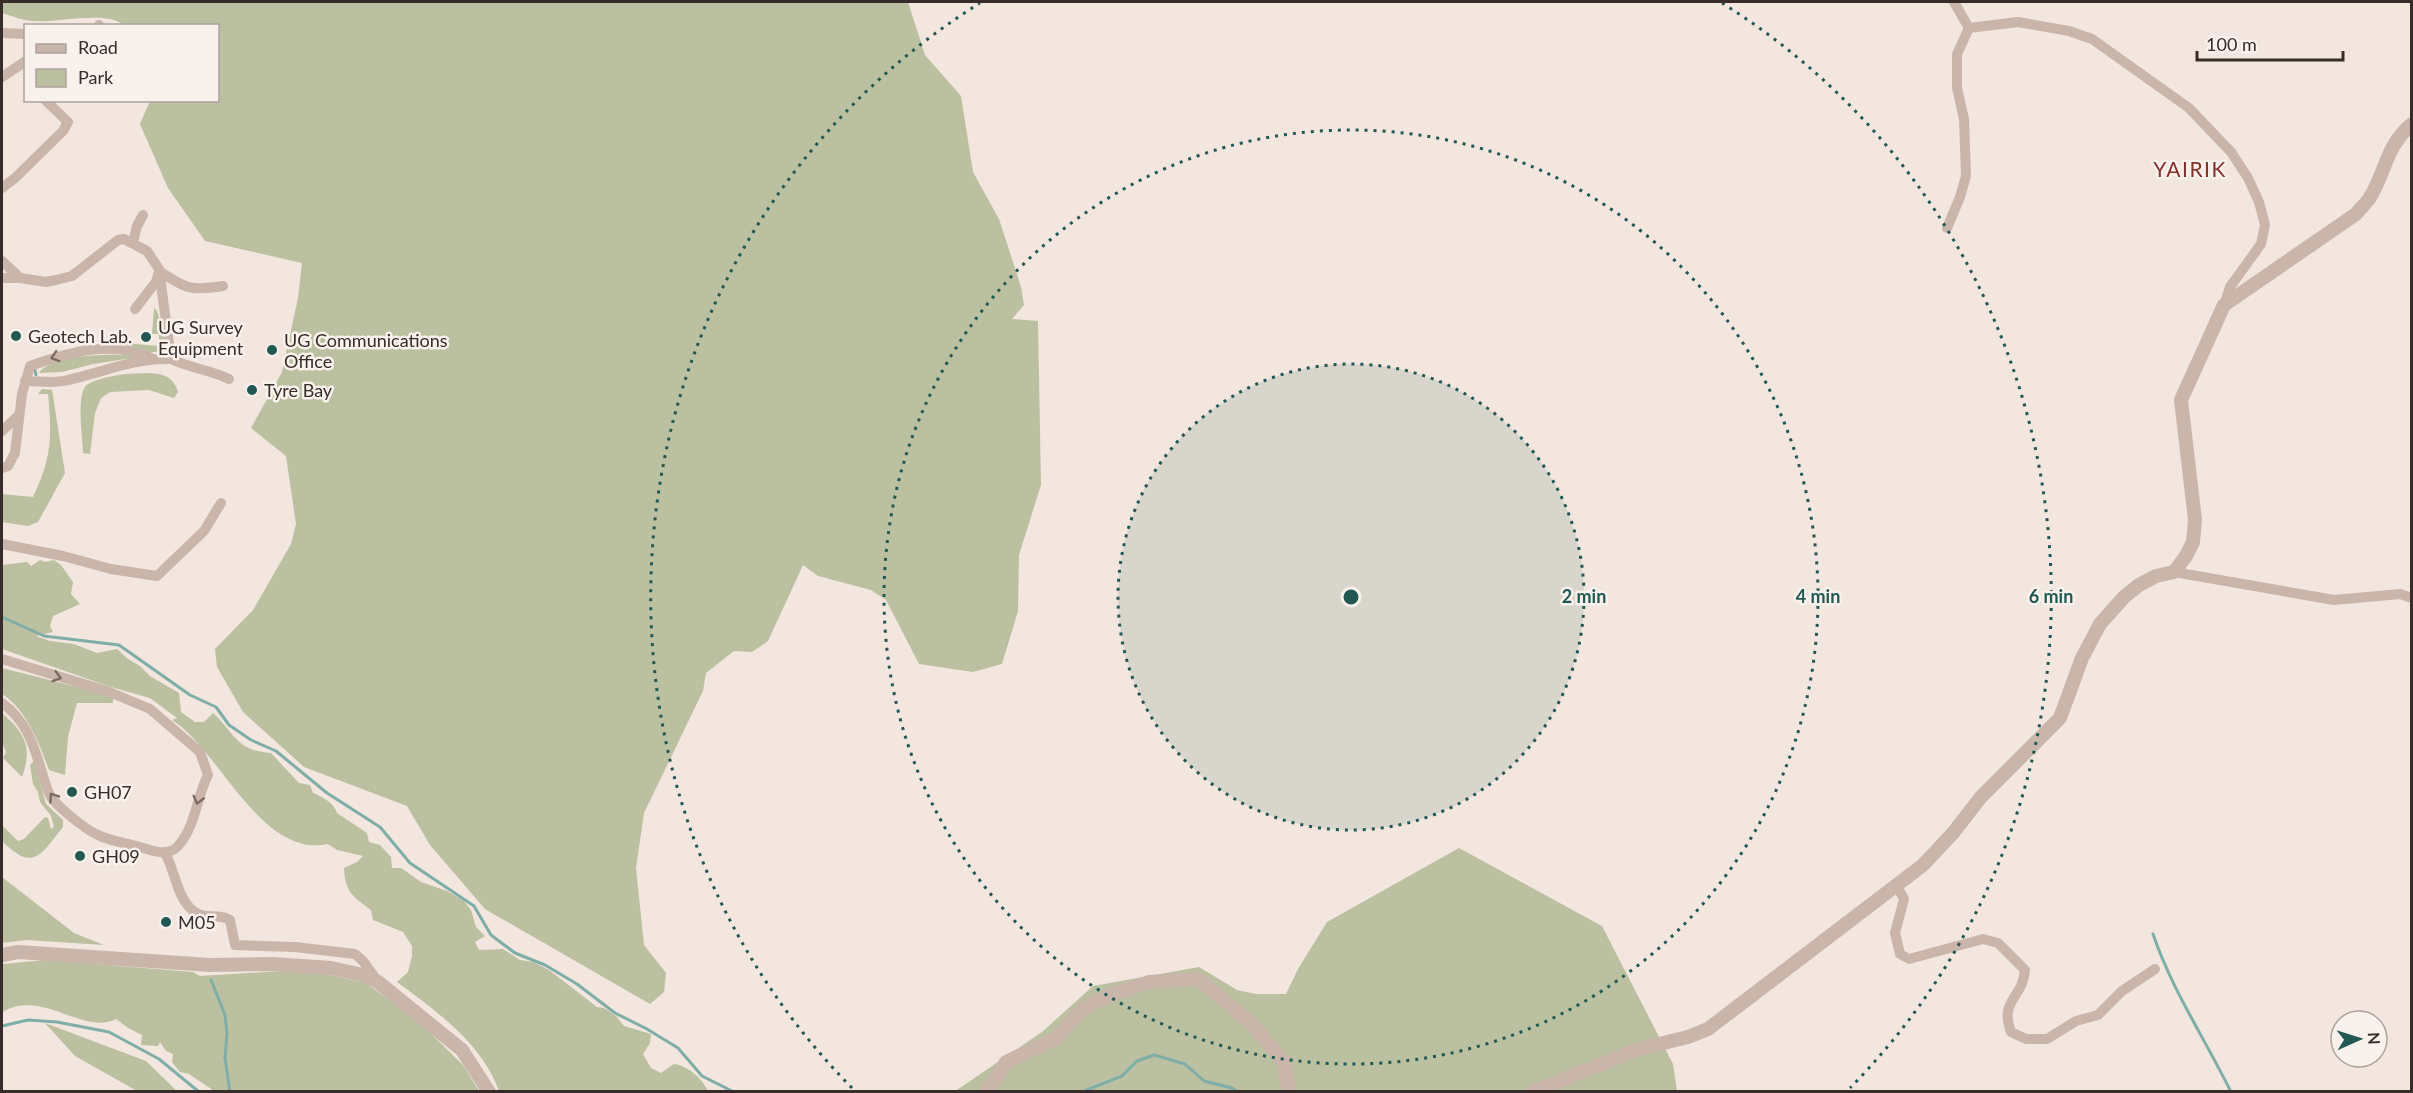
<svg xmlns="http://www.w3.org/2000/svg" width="2413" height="1093" viewBox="0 0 2413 1093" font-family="Lato,sans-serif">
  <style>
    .green { fill: #bac0a0 }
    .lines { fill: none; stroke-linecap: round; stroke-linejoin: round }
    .stream { stroke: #7faea8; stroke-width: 3 }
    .minor { stroke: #cab5ab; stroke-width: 10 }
    .tertiary { stroke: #cab5ab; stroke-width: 14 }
    .oneway { stroke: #7a6a64 }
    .ring { fill: none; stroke: #215853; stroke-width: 3; stroke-dasharray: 3 6 }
    .poi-dot { fill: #215853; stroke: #f9f1ec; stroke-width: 2 }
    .labels { text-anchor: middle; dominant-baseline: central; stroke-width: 5; stroke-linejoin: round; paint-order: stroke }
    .poi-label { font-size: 18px; fill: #382c2a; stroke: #f9f1ec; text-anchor: start }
    .quarter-label { font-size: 21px; letter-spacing: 1.5px; fill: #832f27; stroke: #f9f1ec }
    .centre { fill: #215853; stroke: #f9f1ec; stroke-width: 3 }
    .ring-label { font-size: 18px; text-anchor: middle; font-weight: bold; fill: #215853; stroke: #f9f1ec; stroke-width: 5; stroke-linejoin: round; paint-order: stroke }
  </style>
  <rect width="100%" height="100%" fill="#f2e6df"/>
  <g class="green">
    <path d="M2,2H908L925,55L961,96L973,172L999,219L1021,287L1024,305L1012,319L1038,321L1041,485L1019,555L1018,611L1002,664L973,672L919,664L886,600L871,590L818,576L803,565L768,641L752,652L734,651L706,673L703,691L644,813L636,868L644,945L666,973L664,992L650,1004L485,909L430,845L407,806L304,767L243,712L217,667L215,649L253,610L291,544L296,524L286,456L251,428L282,372L298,298L302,263L205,241L168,188L140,124L150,101L218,100V26L124,25C106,10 58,23 34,21C24,21 12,16 2,13Z"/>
    <polygon points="154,308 157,311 164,335 160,351 148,353 107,337 110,335 135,344 159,346 159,334 152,334"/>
    <path d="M124,355L139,357L93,364L62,372L39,373C51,355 104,354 124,355Z"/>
    <path d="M125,374C146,373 172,368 178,392L174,398L149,390L110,392L101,398L95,413L90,454L83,453C83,438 75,391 88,384C98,378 114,376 125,374Z"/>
    <path d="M42,389L52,390L53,396L65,473L38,522L28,526L2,522V494L33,497C52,458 52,436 48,394H38Z"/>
    <path d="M40,560L45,562L54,560L61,565L73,582L71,594L80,604L53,616L50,626L53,632L36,636L50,641L74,644L97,653L117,649L128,659L140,666L150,676L179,693L181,712L195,722H204L213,713C235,733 236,751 271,753L299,783L310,785L313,793C323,797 334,803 337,813L367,833L369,842L380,845L391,857L392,868H401L421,882L447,891L464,901L471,910L476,927L485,936L475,942L479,950L503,949L520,960L533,962L549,970L597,1007L604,1008L616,1016L624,1026L651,1034L650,1043L643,1054L651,1068L661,1073L674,1064C688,1066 702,1078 708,1091H499C482,1043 436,1011 397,982L408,972L412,956V946L403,932L373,920L371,910C353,897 345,892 344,868L357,862L363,856L337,850L328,844C260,858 220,750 172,720L177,718L150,698L111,687L2,649V565L27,562L31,566Z"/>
    <path d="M2,668L113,696V703H77L68,737L65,775L49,770C39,743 27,710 2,694Z"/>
    <path d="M2,713C25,733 33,747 22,777L3,758L6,752L2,742Z"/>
    <path d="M34,761L46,804L63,820V827C40,856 33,872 2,841V825L18,841L24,839L45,817L48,818L51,829L54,827L51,816L40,802L38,792L33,784L30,765Z"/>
    <polygon points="1459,848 1602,926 1673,1064 1677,1091 954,1092 1042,1032 1093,986 1199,967 1237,990 1256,994 1286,994 1298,969 1327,922"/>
    <polygon points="2,877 74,933 104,945 26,940 2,943"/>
    <path d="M46,960L193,972L200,976L282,971L326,974L366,983L418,1021L463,1065L479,1091H214L189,1074L180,1072L172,1062L173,1054L166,1051L160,1042L158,1046L141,1045L142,1035L128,1028L116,1019C83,1036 43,988 2,1012V964Z"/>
    <polygon points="45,1023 146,1061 177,1091 137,1091 75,1056"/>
  </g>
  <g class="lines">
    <g class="stream">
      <polyline points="35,370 36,375"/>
      <polyline points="2,617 44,636 119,645 190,695 216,707 229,725 251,740 276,751 327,793 380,827 410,863 474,906 491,935 515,953 545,965 577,984 615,1013 647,1029 678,1048 702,1076 734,1092"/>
      <path d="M2153,934C2172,990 2205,1039 2231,1092"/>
      <polyline points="211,980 225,1015 227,1033 225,1058 230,1092"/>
      <polyline points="2,1026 28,1020 57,1022 109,1032 159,1059 199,1092"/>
      <polyline points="1082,1092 1122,1076 1137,1061 1154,1055 1185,1064 1204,1081 1232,1088 1237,1092"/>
    </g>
    <g class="minor">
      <polyline points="1954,2 1969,28"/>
      <polyline points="99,26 99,25"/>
      <polyline points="1969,28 2018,22 2069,31 2092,39 2189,108 2231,152 2248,178 2259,202 2265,225 2261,244 2230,287 2224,305"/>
      <polyline points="2,33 26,34"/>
      <polyline points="2,77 26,61"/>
      <polyline points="2,188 15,178 63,131 68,122 45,100"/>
      <polyline points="1947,228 1960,197 1966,176 1964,119 1957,88 1957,54 1969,28"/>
      <polyline points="133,242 137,226 143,215"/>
      <path d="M2,261L20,278L46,282L56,280L72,276L118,240L124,239L147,251L159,269L171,359C133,358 104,372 68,380C55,384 39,381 25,381"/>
      <polyline points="2,278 20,278"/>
      <path d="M135,309L156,282L159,271C186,289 191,291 223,286"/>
      <path d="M171,359C190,368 210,370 229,379"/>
      <polyline points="2,431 18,416"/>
      <path d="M2,468L8,466L15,453L22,394L30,366C70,352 112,339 153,359"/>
      <polyline points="2,544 63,556 111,569 157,576 204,531 221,503"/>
      <polyline points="2174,572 2334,600 2400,594 2412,598"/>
      <path d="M2,659L107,691L150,709L200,752L208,775C196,798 196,826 178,846C168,857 153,851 140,847C126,843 109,841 96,834C85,829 59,808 51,797C47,791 45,782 43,776C34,746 28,722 2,703"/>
      <path d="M165,853C176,872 177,903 198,914C208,919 218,913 230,920L235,945L295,947L355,954L363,961L378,982"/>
      <path d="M1897,886L1904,899L1895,933L1900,954L1909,959L1983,939L1998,943L2025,970C2023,998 1999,1000 2011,1032L2026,1039H2047L2076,1021L2098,1015L2122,991L2155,969"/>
    </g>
    <g class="tertiary">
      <polyline points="2,955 18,952 210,965 272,964 331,968 363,975 378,982 462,1050 489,1092"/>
      <polyline points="987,1092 1006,1062 1055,1039 1084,1008 1108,996 1149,982 1194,979 1202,982 1253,1025 1284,1063 1289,1092"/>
      <path d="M1532,1092L1639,1049L1688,1037L1708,1029L1923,865L1953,833L1981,797L2060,718L2082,658L2100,624L2124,597L2139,585L2156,576L2174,572L2186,556L2193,542L2195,520L2181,400L2224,305L2356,214C2360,209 2365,204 2369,199C2386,173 2385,146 2412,124"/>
    </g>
  </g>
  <defs><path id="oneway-chevron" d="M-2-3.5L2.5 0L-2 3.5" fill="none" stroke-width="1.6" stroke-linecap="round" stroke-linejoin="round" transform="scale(1.5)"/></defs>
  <g class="oneway">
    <use href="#oneway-chevron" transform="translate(55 357) rotate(162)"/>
    <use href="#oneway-chevron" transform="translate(57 677) rotate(16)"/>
    <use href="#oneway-chevron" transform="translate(53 797) rotate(-125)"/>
    <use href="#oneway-chevron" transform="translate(198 800) rotate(104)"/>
  </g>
  <circle cx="1351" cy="597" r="233" fill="#215853" fill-opacity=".12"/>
  <g class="ring">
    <circle cx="1351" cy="597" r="233"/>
    <circle cx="1351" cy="597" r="467"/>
    <path d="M852 1088A700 700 0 0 1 980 3M1722 3A700 700 0 0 1 1850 1088"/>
  </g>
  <g class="poi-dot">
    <circle cx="16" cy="336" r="6"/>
    <circle cx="146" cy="337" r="6"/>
    <circle cx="272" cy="350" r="6"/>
    <circle cx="252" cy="390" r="6"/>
    <circle cx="72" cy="792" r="6"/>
    <circle cx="80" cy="856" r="6"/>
    <circle cx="166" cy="922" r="6"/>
  </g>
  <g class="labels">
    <g class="poi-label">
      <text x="158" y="327">UG Survey<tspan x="158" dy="21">Equipment</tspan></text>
      <text x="28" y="336">Geotech Lab.</text>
      <text x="284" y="340">UG Communications<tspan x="284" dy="21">Office</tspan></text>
      <text x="264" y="390">Tyre Bay</text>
      <text x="84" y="792">GH07</text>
      <text x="92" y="856">GH09</text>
      <text x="178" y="922">M05</text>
    </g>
    <g class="quarter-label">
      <text x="2190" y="168">YAIRIK</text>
    </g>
  </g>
  <circle cx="1351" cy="597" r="9" class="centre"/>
  <g class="ring-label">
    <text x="1584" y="603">2 min</text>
    <text x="1818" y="603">4 min</text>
    <text x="2051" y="603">6 min</text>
  </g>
  <rect width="2413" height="1093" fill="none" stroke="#382c2a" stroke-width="6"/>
  <rect x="24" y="24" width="195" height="78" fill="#f9f1ec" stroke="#aca29e" stroke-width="1.5"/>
  <rect x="36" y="44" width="30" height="9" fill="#cab5ab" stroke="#aca29e" stroke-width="1.5"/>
  <text x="78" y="54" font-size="18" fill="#382c2a">Road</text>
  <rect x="36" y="69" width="30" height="18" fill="#bac0a0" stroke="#aca29e" stroke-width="1.5"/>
  <text x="78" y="84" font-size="18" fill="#382c2a">Park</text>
  <g transform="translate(2359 1039) rotate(87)"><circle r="28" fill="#f9f1ec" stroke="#aca29e" stroke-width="1.5"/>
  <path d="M0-4.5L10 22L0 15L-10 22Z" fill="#215853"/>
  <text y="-9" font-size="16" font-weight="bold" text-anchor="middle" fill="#382c2a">N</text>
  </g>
  <path d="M2197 51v9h146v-9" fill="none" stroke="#382c2a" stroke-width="3"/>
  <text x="2206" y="51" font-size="18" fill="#382c2a" stroke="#f9f1ec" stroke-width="4.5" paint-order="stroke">100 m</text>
</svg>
